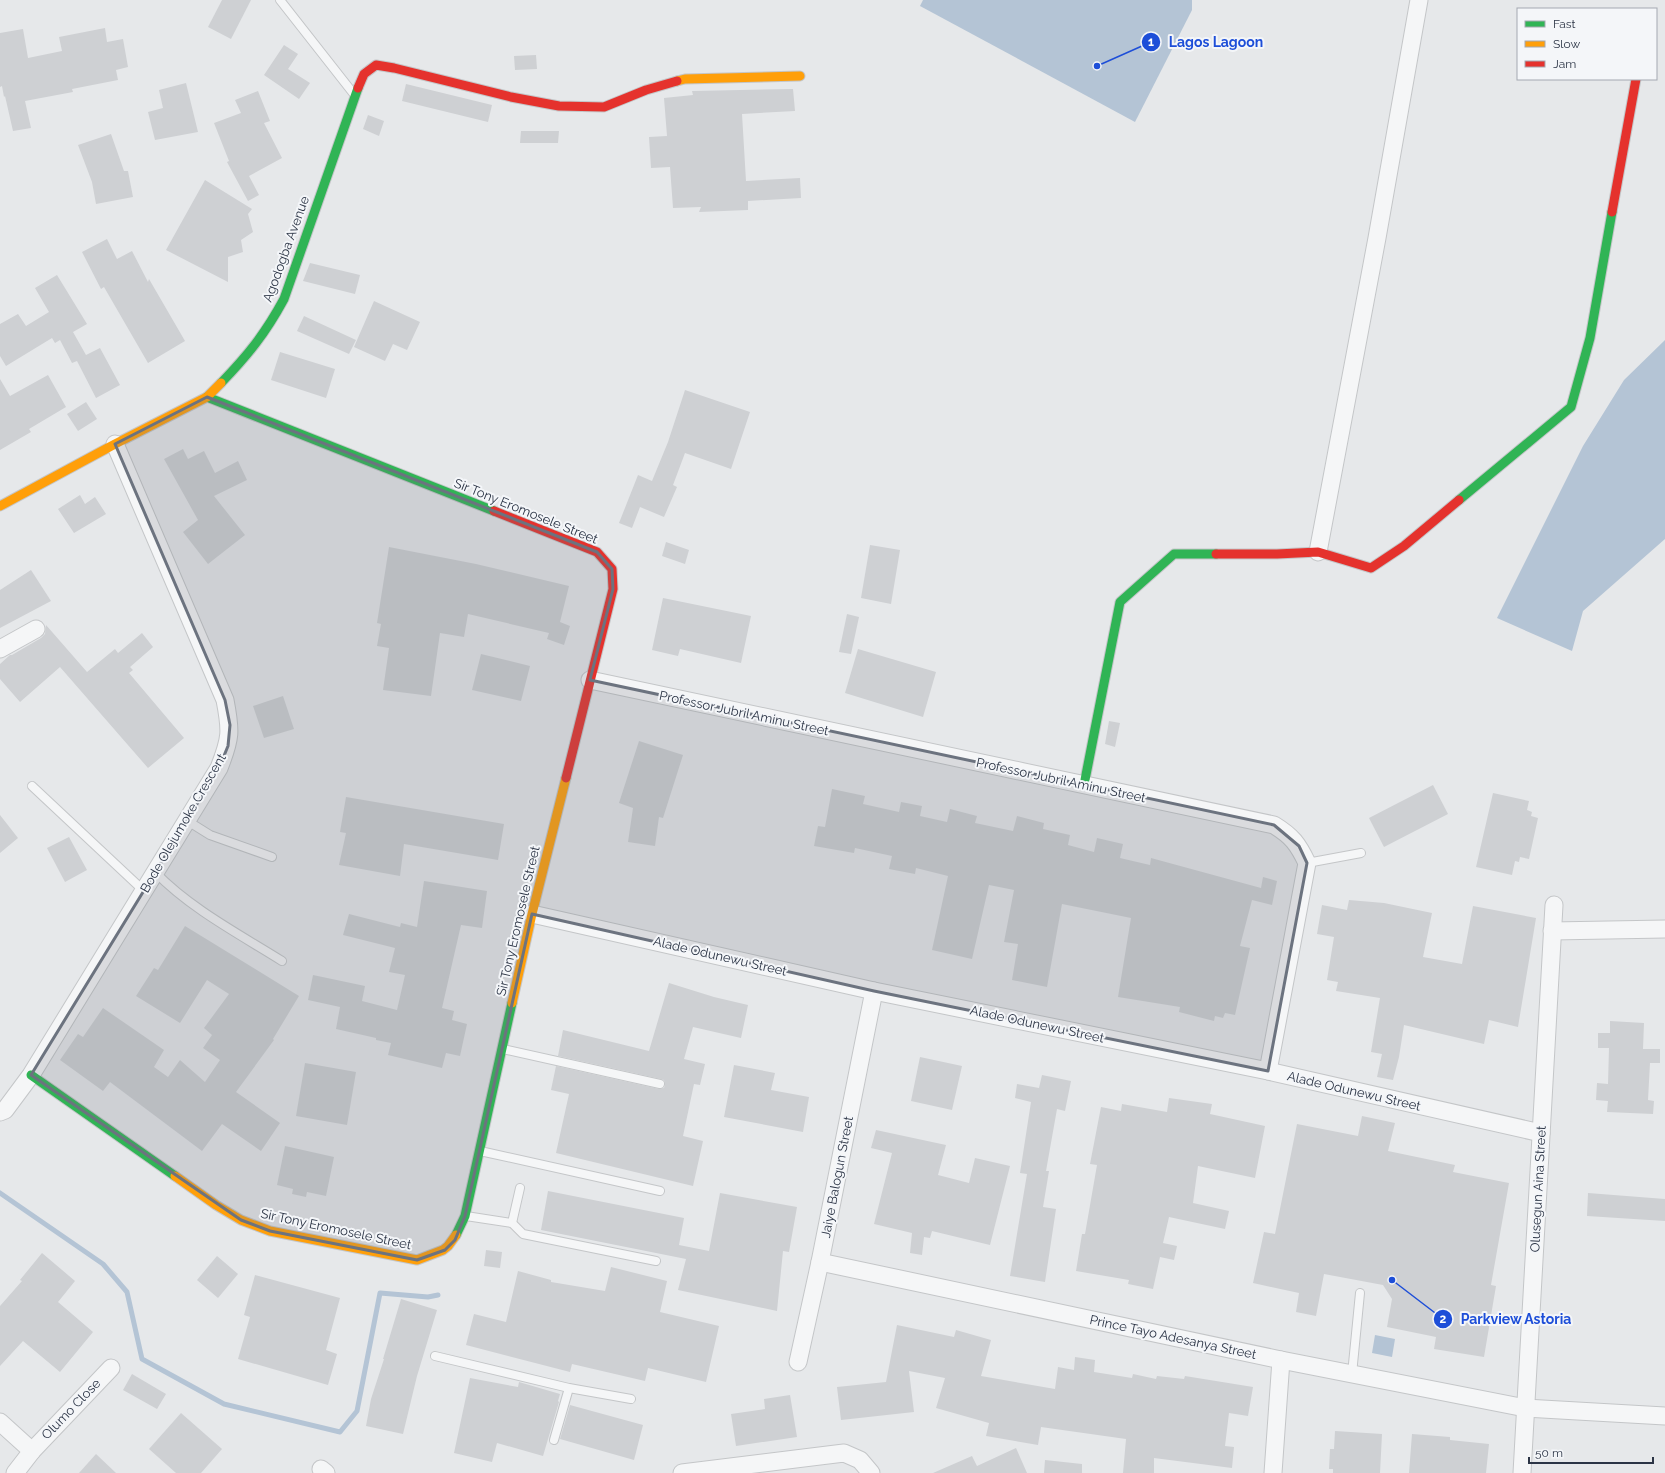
<svg xmlns="http://www.w3.org/2000/svg" width="1665" height="1473" viewBox="0 0 1665 1473" font-family="Raleway,sans-serif">
  <style>
    .water { fill: #b4c4d5 }
    .lines { fill: none; stroke-linecap: round; stroke-linejoin: round }
    .stream { stroke: #b4c4d5; stroke-width: 5 }
    .building { fill: #ced0d3 }
    .lane-casing { stroke: #c4c6c8; stroke-width: 10 }
    .street-casing { stroke: #c4c6c8; stroke-width: 19 }
    .fast-casing { stroke: #c4c6c8; stroke-width: 11 }
    .slow-casing { stroke: #c4c6c8; stroke-width: 11 }
    .jam-casing { stroke: #c4c6c8; stroke-width: 11 }
    .lane { stroke: #f5f6f7; stroke-width: 8 }
    .street { stroke: #f5f6f7; stroke-width: 17 }
    .fast { stroke: #30b455; stroke-width: 9 }
    .slow { stroke: #ff9f0a; stroke-width: 9 }
    .jam { stroke: #e5322d; stroke-width: 9 }
    .marked { fill: #6c737f; fill-opacity: 0.2; stroke: #6c737f; stroke-width: 3; stroke-linejoin: round }
    .labels { text-anchor: middle; dominant-baseline: central; stroke-width: 4; stroke-linejoin: round; paint-order: stroke }
    .street-label { font-size: 13px; fill: #2b3445; stroke: #f4f6f9 }
    .leader { fill: none; stroke: #1d4ed8; stroke-width: 1.5 }
    .callout-dot { fill: #1d4ed8; stroke: #f4f6f9; stroke-width: 1.5 }
    .mark-label { font-size: 12px; text-anchor: middle; font-weight: bold; fill: #fff }
    .callout-label { font-size: 14px; text-anchor: middle; font-weight: bold; fill: #1d4ed8; stroke: #f4f6f9; stroke-width: 4; stroke-linejoin: round; paint-order: stroke }
  </style>
  <rect width="100%" height="100%" fill="#e6e8ea"/>
  <g class="water">
    <polygon points="923,0 1192,0 1192,10 1135,122 920,6"/>
    <polygon points="1665,340 1665,539 1583,611 1572,651 1497,618 1583,446 1624,380"/>
    <polygon points="1375,1335 1395,1339 1392,1357 1372,1353"/>
  </g>
  <g class="lines">
    <polyline class="stream" points="0,1193 103,1264 127,1292 142,1359 224,1404 340,1432 357,1411 380,1293 428,1297 438,1295"/>
  </g>
  <g class="building">
    <polygon points="222,0 251,0 231,39 208,27"/>
    <polygon points="105,28 107,42 123,39 128,67 116,70 118,80 72,89 73,92 25,101 31,128 13,131 5,96 4,97 2,86 0,87 0,33 23,29 28,58 62,51 59,37"/>
    <polygon points="284,45 298,54 288,69 310,83 299,99 264,75"/>
    <polygon points="536,55 537,69 515,70 514,56"/>
    <polygon points="186,83 198,132 155,140 148,112 163,108 159,90"/>
    <polygon points="406,84 492,105 488,122 402,101"/>
    <polygon points="793,89 795,111 742,114 746,181 800,178 801,198 748,201 748,210 699,212 701,207 673,208 670,167 651,168 649,137 667,136 664,98 693,95 692,91"/>
    <polygon points="258,91 270,121 264,123 282,158 249,176 259,195 248,201 227,162 229,161 214,123 241,113 235,100"/>
    <polygon points="368,115 384,121 379,136 363,129"/>
    <polygon points="521,131 559,131 558,143 520,143"/>
    <polygon points="111,134 124,171 128,171 133,197 96,204 92,182 78,145"/>
    <polygon points="205,180 252,209 248,214 253,232 241,240 243,252 228,257 228,282 166,250"/>
    <polygon points="107,239 117,259 132,251 148,282 149,279 185,341 148,363 104,287 101,289 82,252"/>
    <polygon points="310,263 360,275 355,294 303,281"/>
    <polygon points="57,275 87,324 73,332 86,355 100,348 120,385 96,398 77,361 72,363 60,340 55,343 52,338 6,366 0,356 0,324 18,314 26,326 49,312 35,288"/>
    <polygon points="374,301 420,322 407,350 393,344 385,361 354,347"/>
    <polygon points="304,316 356,340 349,354 297,331"/>
    <polygon points="280,352 335,369 326,398 271,380"/>
    <polygon points="48,375 66,407 29,429 31,432 0,450 0,379 10,396"/>
    <polygon points="685,390 750,412 731,469 685,453 673,485 677,487 664,517 640,507 632,528 619,523 638,475 652,481 668,442"/>
    <polygon points="86,402 97,419 78,431 67,414"/>
    <polygon points="183,449 188,459 204,451 215,473 238,461 247,480 214,496 245,535 208,564 183,532 198,520 164,459"/>
    <polygon points="80,495 85,504 95,497 106,514 74,533 58,509"/>
    <polygon points="666,542 689,550 685,564 662,556"/>
    <polygon points="870,545 900,550 891,604 861,598"/>
    <polygon points="389,547 476,564 569,586 560,622 570,626 564,645 547,639 549,633 468,614 464,637 440,633 431,696 383,690 389,648 377,646 381,624 377,623"/>
    <polygon points="31,570 51,601 0,628 0,590"/>
    <polygon points="663,598 751,616 741,663 680,649 678,656 652,650"/>
    <polygon points="847,614 859,617 851,654 839,652"/>
    <polygon points="46,625 87,672 115,649 118,653 142,633 153,647 130,667 133,670 129,673 184,738 148,768 60,667 20,702 0,679 0,664 10,655 12,655 41,638 45,634"/>
    <polygon points="858,649 936,672 923,717 845,693"/>
    <polygon points="481,654 530,666 521,701 472,690"/>
    <polygon points="283,696 294,729 264,738 253,706"/>
    <polygon points="1109,721 1120,723 1115,747 1105,744"/>
    <polygon points="639,741 683,755 663,818 659,817 655,846 628,842 633,808 619,803"/>
    <polygon points="1433,785 1448,814 1384,847 1369,818"/>
    <polygon points="832,789 865,796 863,804 899,812 901,802 922,806 920,816 947,822 950,809 977,816 975,823 1013,831 1017,816 1044,823 1043,829 1070,835 1068,845 1094,852 1097,838 1123,844 1120,858 1150,865 1151,858 1261,888 1263,877 1277,881 1272,905 1252,900 1240,946 1250,948 1235,1015 1225,1013 1223,1018 1215,1016 1214,1021 1179,1012 1180,1007 1118,997 1131,918 1062,904 1047,987 1012,980 1018,944 1004,942 1014,890 989,885 972,959 932,950 948,876 916,868 915,874 889,869 892,856 855,848 854,853 814,846 818,826 825,827"/>
    <polygon points="1493,793 1529,801 1527,810 1532,812 1531,816 1538,818 1529,859 1520,857 1519,862 1515,861 1512,875 1476,867"/>
    <polygon points="346,797 504,824 498,860 404,844 400,876 339,865 346,833 340,832"/>
    <polygon points="0,815 18,838 0,853"/>
    <polygon points="69,837 87,870 65,882 47,848"/>
    <polygon points="424,881 487,891 482,928 461,925 442,1008 454,1011 452,1020 467,1024 460,1056 446,1053 442,1068 388,1055 391,1043 376,1040 376,1038 336,1029 340,1007 308,1000 313,975 365,986 362,1001 397,1010 405,975 389,972 395,948 343,935 349,914 400,927 401,923 417,927"/>
    <polygon points="1349,900 1384,903 1432,913 1423,957 1462,964 1473,906 1536,918 1518,1027 1489,1020 1484,1044 1404,1025 1399,1057 1393,1080 1377,1077 1382,1054 1371,1052 1380,998 1336,991 1338,982 1327,980 1334,937 1317,934 1322,905 1347,910"/>
    <polygon points="185,926 299,996 273,1039 274,1040 236,1092 280,1123 261,1151 222,1124 202,1151 110,1082 103,1091 60,1060 78,1034 83,1037 103,1008 164,1050 154,1067 168,1077 180,1060 205,1082 220,1060 203,1048 212,1035 204,1028 229,994 207,980 180,1023 136,996 154,968 158,970"/>
    <polygon points="669,983 714,997 748,1005 741,1038 693,1027 684,1059 705,1064 700,1085 694,1084 683,1136 703,1141 693,1186 556,1153 569,1094 551,1090 556,1066 659,1089 664,1088 665,1085 664,1080 661,1079 558,1056 563,1030 649,1051"/>
    <polygon points="1610,1021 1644,1023 1643,1049 1660,1049 1660,1063 1650,1063 1648,1100 1654,1101 1653,1114 1607,1112 1608,1101 1596,1100 1597,1083 1608,1084 1609,1048 1598,1048 1598,1033 1610,1033"/>
    <polygon points="920,1057 962,1066 952,1110 911,1101"/>
    <polygon points="305,1063 356,1072 347,1125 296,1116"/>
    <polygon points="734,1065 775,1073 771,1090 809,1097 803,1132 724,1117"/>
    <polygon points="1042,1075 1071,1081 1065,1111 1057,1109 1046,1171 1049,1171 1043,1207 1056,1209 1045,1282 1010,1276 1027,1174 1020,1173 1031,1102 1015,1098 1017,1084 1039,1088"/>
    <polygon points="1169,1098 1212,1104 1210,1114 1265,1126 1255,1178 1198,1166 1193,1203 1229,1211 1225,1229 1169,1217 1163,1243 1177,1246 1174,1260 1160,1257 1153,1289 1128,1284 1129,1280 1076,1271 1082,1234 1085,1234 1097,1165 1090,1164 1101,1107 1121,1111 1122,1104 1167,1112"/>
    <polygon points="1362,1116 1395,1123 1388,1151 1455,1165 1453,1172 1509,1183 1491,1285 1496,1286 1484,1357 1434,1349 1436,1337 1387,1327 1392,1299 1383,1285 1324,1274 1316,1316 1296,1312 1299,1293 1253,1283 1264,1232 1275,1234 1297,1124 1358,1136"/>
    <polygon points="876,1130 946,1145 938,1175 969,1183 975,1158 1010,1166 990,1245 932,1231 930,1238 924,1237 922,1255 910,1253 912,1233 874,1224 892,1153 871,1148"/>
    <polygon points="285,1146 334,1157 326,1196 307,1192 306,1197 292,1194 293,1189 277,1185"/>
    <polygon points="548,1191 684,1218 679,1245 709,1251 720,1193 797,1207 789,1252 783,1251 777,1311 678,1290 686,1259 541,1230"/>
    <polygon points="1588,1193 1665,1199 1665,1221 1587,1216"/>
    <polygon points="486,1250 502,1252 500,1268 484,1266"/>
    <polygon points="42,1253 75,1281 58,1302 93,1332 60,1372 23,1341 0,1366 0,1306 22,1281 20,1280"/>
    <polygon points="217,1256 238,1274 218,1298 197,1280"/>
    <polygon points="611,1267 667,1281 660,1312 719,1326 706,1382 648,1368 645,1381 572,1364 570,1372 466,1345 474,1314 506,1322 518,1271 551,1280 551,1282 605,1291"/>
    <polygon points="255,1275 340,1298 326,1350 337,1354 328,1385 238,1359 250,1317 244,1315"/>
    <polygon points="401,1299 437,1310 417,1376 403,1434 366,1426 371,1399 384,1359 383,1359"/>
    <polygon points="897,1325 954,1337 956,1330 991,1340 981,1376 1055,1389 1058,1367 1074,1370 1075,1357 1095,1360 1094,1372 1132,1378 1133,1374 1156,1379 1157,1376 1184,1379 1185,1376 1253,1387 1248,1416 1229,1413 1225,1446 1234,1447 1232,1468 1154,1458 1154,1473 1123,1473 1126,1439 1041,1427 1038,1445 986,1436 989,1423 936,1408 945,1378 909,1371 914,1412 841,1420 837,1387 886,1382"/>
    <polygon points="132,1374 166,1394 157,1409 123,1390"/>
    <polygon points="470,1378 518,1387 519,1382 560,1394 558,1401 559,1402 543,1456 497,1443 492,1462 454,1453"/>
    <polygon points="790,1395 797,1437 736,1446 731,1414 765,1409 764,1399"/>
    <polygon points="570,1405 643,1425 634,1460 560,1439"/>
    <polygon points="181,1413 222,1449 201,1473 176,1473 149,1449"/>
    <polygon points="1335,1431 1382,1434 1380,1473 1333,1473 1333,1469 1329,1469 1330,1449 1334,1449"/>
    <polygon points="1412,1434 1450,1437 1450,1440 1489,1444 1486,1473 1409,1473"/>
    <polygon points="1016,1448 1027,1473 933,1473 972,1456 977,1466"/>
    <polygon points="96,1454 116,1473 79,1473"/>
    <polygon points="1045,1460 1082,1464 1082,1473 1044,1473"/>
  </g>
  <g class="lines">
    <g class="lane-casing">
      <g id="lane">
        <polyline points="280,0 353,93"/>
        <polyline points="32,786 144,891"/>
        <polyline points="186,820 210,835 272,857"/>
        <polyline points="1307,863 1361,853"/>
        <path d="M155,872C191,909 239,934 282,961"/>
        <polyline points="503,1049 660,1084"/>
        <polyline points="480,1151 660,1191"/>
        <polyline points="466,1216 512,1223 523,1234 656,1261"/>
        <polyline points="512,1223 520,1188"/>
        <polyline points="435,1356 569,1388 631,1399"/>
        <polyline points="1352,1374 1360,1293"/>
        <polyline points="554,1440 569,1388"/>
      </g>
    </g>
    <g class="street-casing">
      <g id="street">
        <polyline points="1318,552 1377,238 1419,0"/>
        <polyline points="0,649 36,629"/>
        <path d="M590,680L1274,825C1292,836 1298,844 1307,863L1268,1071"/>
        <polyline points="532,914 874,991 1268,1071 1541,1133"/>
        <polyline points="1552,931 1665,929"/>
        <path d="M0,1112L5,1110L31,1075L219,768C231,738 231,731 225,700L115,444"/>
        <polyline points="820,1262 1281,1360 1525,1408 1665,1416"/>
        <polyline points="798,1362 820,1262 874,991"/>
        <polyline points="0,1422 32,1451"/>
        <polyline points="321,1469 326,1473"/>
        <polyline points="15,1473 32,1451 111,1368"/>
        <polyline points="682,1473 844,1453 860,1460 871,1473"/>
        <polyline points="1273,1473 1281,1360"/>
        <polyline points="1522,1473 1554,905"/>
      </g>
    </g>
    <g class="fast-casing">
      <g id="fast">
        <path d="M221,383C248,355 265,334 284,299L358,88"/>
        <polyline points="207,397 494,511"/>
        <polyline points="1459,500 1571,407 1590,338 1612,212"/>
        <polyline points="1084,785 1120,602 1174,554 1216,554"/>
        <polyline points="31,1075 175,1176"/>
        <polyline points="456,1235 465,1216 512,1003"/>
      </g>
    </g>
    <g class="slow-casing">
      <g id="slow">
        <polyline points="677,81 685,79 800,76"/>
        <polyline points="0,506 115,444 207,397 221,383"/>
        <polyline points="512,1003 532,914 566,778"/>
        <polyline points="175,1176 216,1205 241,1220 270,1231 417,1260 443,1250 448,1246 456,1235"/>
      </g>
    </g>
    <g class="jam-casing">
      <g id="jam">
        <polyline points="358,88 364,74 376,65 394,68 511,97 559,106 604,107 646,90 677,81"/>
        <polyline points="1612,212 1636,79"/>
        <polyline points="494,511 597,552 612,569 613,589 566,778"/>
        <polyline points="1216,554 1277,554 1318,552 1371,568 1404,546 1459,500"/>
      </g>
    </g>
    <use href="#lane" class="lane"/>
    <use href="#street" class="street"/>
    <use href="#fast" class="fast"/>
    <use href="#slow" class="slow"/>
    <use href="#jam" class="jam"/>
  </g>
  <path class="marked" d="M207,397L597,552L612,569L613,589L590,680L1274,825L1299,846L1307,863L1268,1071L874,991L532,914L465,1216L455,1240L445,1250L417,1260L270,1231L241,1220L31,1075L219,768L228,746L230,725L225,700L115,444Z"/>
  <g class="labels">
    <g class="street-label">
      <text transform="translate(286 249) rotate(-70)">Agodogba Avenue</text>
      <text transform="translate(526 511) rotate(22)">Sir Tony Eromosele Street</text>
      <text transform="translate(744 713) rotate(12)">Professor Jubril Aminu Street</text>
      <text transform="translate(1061 780) rotate(12)">Professor Jubril Aminu Street</text>
      <text transform="translate(183 823) rotate(-60)">Bode Olejumoke Crescent</text>
      <text transform="translate(518 921) rotate(-77)">Sir Tony Eromosele Street</text>
      <text transform="translate(720 956) rotate(13)">Alade Odunewu Street</text>
      <text transform="translate(1037 1024) rotate(12)">Alade Odunewu Street</text>
      <text transform="translate(1354 1091) rotate(13)">Alade Odunewu Street</text>
      <text transform="translate(837 1177) rotate(-79)">Jaiye Balogun Street</text>
      <text transform="translate(1538 1189) rotate(-87)">Olusegun Aina Street</text>
      <text transform="translate(336 1229) rotate(12)">Sir Tony Eromosele Street</text>
      <text transform="translate(1173 1337) rotate(12)">Prince Tayo Adesanya Street</text>
      <text transform="translate(71 1409) rotate(-46)">Olumo Close</text>
    </g>
  </g>
  <path class="leader" d="M1097 66L1151 42M1392 1280L1443 1319"/>
  <g class="callout-dot">
    <circle cx="1097" cy="66" r="4"/>
    <circle cx="1392" cy="1280" r="4"/>
    <circle cx="1151" cy="42" r="10"/>
    <circle cx="1443" cy="1319" r="10"/>
  </g>
  <g class="mark-label">
    <text x="1151" y="46">1</text>
    <text x="1443" y="1323">2</text>
  </g>
  <g class="callout-label">
    <text x="1216" y="47">Lagos Lagoon</text>
    <text x="1516" y="1324">Parkview Astoria</text>
  </g>
  <rect x="1517" y="8" width="140" height="72" fill="#f4f6f9" stroke="#a4a8b1"/>
  <rect x="1525" y="21" width="20" height="6" fill="#30b455" stroke="#a4a8b1"/>
  <text x="1553" y="28" font-size="12" fill="#2b3445">Fast</text>
  <rect x="1525" y="41" width="20" height="6" fill="#ff9f0a" stroke="#a4a8b1"/>
  <text x="1553" y="48" font-size="12" fill="#2b3445">Slow</text>
  <rect x="1525" y="61" width="20" height="6" fill="#e5322d" stroke="#a4a8b1"/>
  <text x="1553" y="68" font-size="12" fill="#2b3445">Jam</text>
  <path d="M1529 1457v6h124v-6" fill="none" stroke="#2b3445" stroke-width="2"/>
  <text x="1535" y="1457" font-size="12" fill="#2b3445" stroke="#f4f6f9" stroke-width="3" paint-order="stroke">50 m</text>
</svg>
